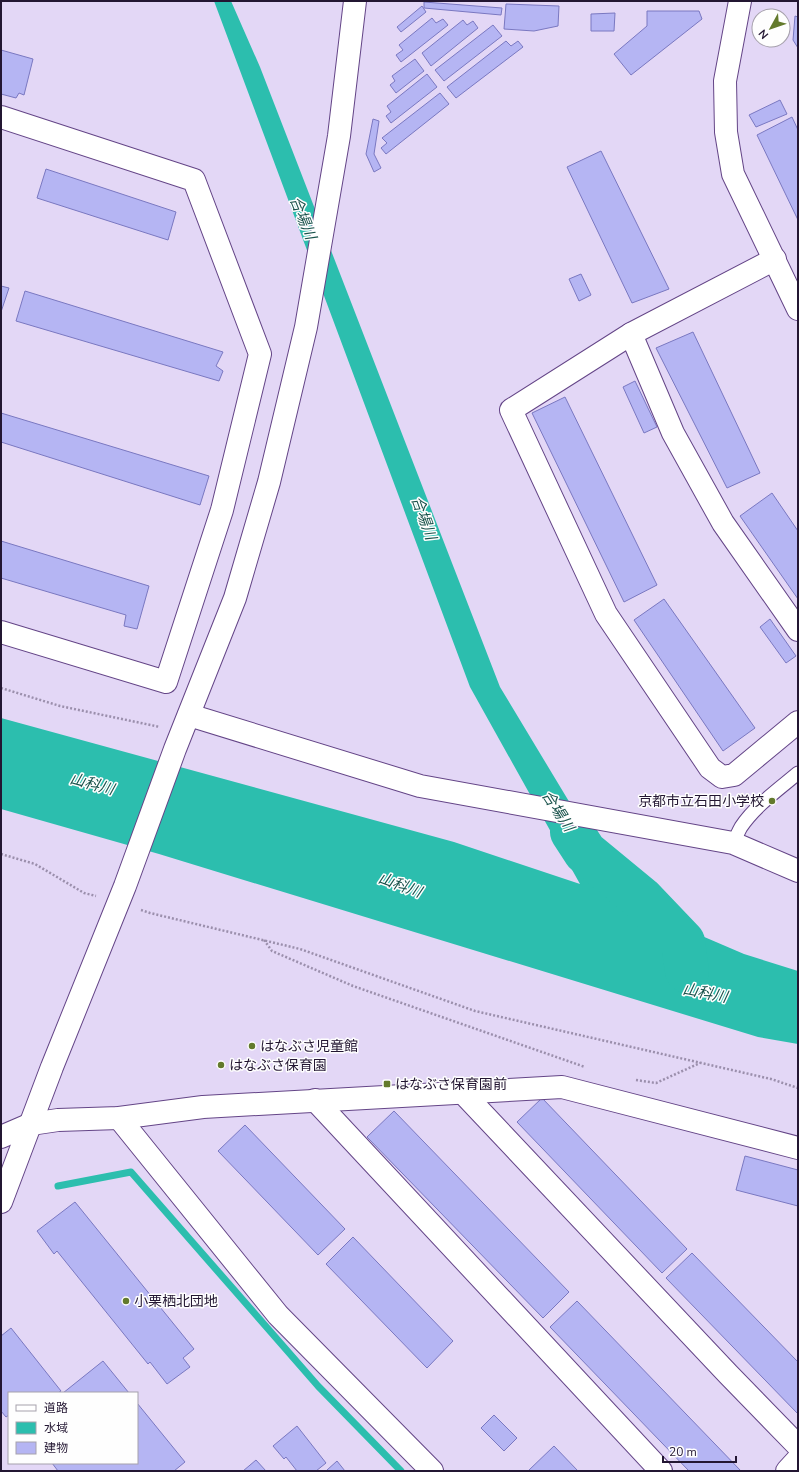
<svg xmlns="http://www.w3.org/2000/svg" width="799" height="1472" viewBox="0 0 799 1472" font-family="'Nunito Sans','Noto Sans JP',sans-serif">
  <style>
    .water { fill: #2cbeae }
    .lines { fill: none; stroke-linecap: round; stroke-linejoin: round }
    .stream { stroke: #2cbeae; stroke-width: 7 }
    .river { stroke: #2cbeae; stroke-width: 44 }
    .building { fill: #b5b5f3; stroke: #7a78c1 }
    .service-casing { stroke: #644587; stroke-width: 15 }
    .minor-casing { stroke: #644587; stroke-width: 24 }
    .tertiary-casing { stroke: #644587; stroke-width: 24 }
    .path { stroke: #9b8fac; stroke-width: 2.5; stroke-dasharray: 2 2; stroke-linecap: butt }
    .service { stroke: #fff; stroke-width: 13 }
    .minor { stroke: #fff; stroke-width: 22 }
    .tertiary { stroke: #fff; stroke-width: 22 }
    .poi-dot { fill: #637a2c; stroke: #fefefe; stroke-width: 1.5 }
    .labels { text-anchor: middle; dominant-baseline: central; stroke-width: 3; stroke-linejoin: round; paint-order: stroke }
    .poi-label { font-size: 14px; fill: #231632; stroke: #fefefe; text-anchor: start }
    .water-label { font-size: 15px; font-style: italic; fill: #19524b; stroke: #fefefe }
  </style>
  <rect width="100%" height="100%" fill="#e3d7f6"/>
  <polygon class="water" points="214,1 231,1 260,67 500,687 632,906 744,954 798,971 798,1044 758,1037 159,854 1,809 1,718 454,842 580,884 470,687"/>
  <g class="lines">
    <polyline class="stream" points="58,1186 131,1172 318,1386 401,1471"/>
    <polyline class="river" points="572,832 585,852 642,899 683,942 687,971"/>
  </g>
  <g class="building">
    <polygon points="424,2 502,8 501,15 424,8"/>
    <polygon points="506,4 559,6 558,26 534,31 504,29"/>
    <polygon points="422,6 426,12 401,32 397,27"/>
    <polygon points="647,11 699,11 702,19 631,75 614,54 647,26"/>
    <polygon points="615,13 614,31 591,31 591,14"/>
    <polygon points="795,16 798,17 798,48 793,40"/>
    <polygon points="432,18 436,23 443,19 448,25 401,62 396,55 403,50 399,45"/>
    <polygon points="463,20 467,25 473,21 478,28 431,66 422,53"/>
    <polygon points="493,25 502,36 444,81 435,70"/>
    <polygon points="506,41 511,46 518,41 523,47 456,98 447,87"/>
    <polygon points="1,50 33,59 24,95 19,93 16,98 1,94"/>
    <polygon points="415,59 424,71 396,93 390,85 395,81 392,76"/>
    <polygon points="427,74 437,87 391,123 386,116 391,112 387,106"/>
    <polygon points="440,93 449,104 386,154 381,148 387,143 382,138"/>
    <polygon points="780,100 787,114 756,127 749,115"/>
    <polygon points="792,117 798,130 798,220 757,135"/>
    <polygon points="373,119 379,121 374,154 381,168 374,172 366,154"/>
    <polygon points="601,151 669,289 632,303 567,167"/>
    <polygon points="46,169 176,212 168,240 37,198"/>
    <polygon points="581,274 591,295 579,301 569,279"/>
    <polygon points="1,286 9,288 1,312"/>
    <polygon points="25,291 223,352 216,366 223,371 219,381 16,321"/>
    <polygon points="693,332 760,473 727,488 656,348"/>
    <polygon points="635,381 657,427 644,433 623,387"/>
    <polygon points="565,397 657,585 624,602 532,413"/>
    <polygon points="1,413 209,476 200,505 1,442"/>
    <polygon points="772,493 798,531 798,599 740,516"/>
    <polygon points="1,541 149,586 137,629 124,626 126,615 1,578"/>
    <polygon points="664,599 755,728 723,751 634,620"/>
    <polygon points="770,619 796,656 786,663 760,627"/>
    <polygon points="542,1098 687,1249 662,1273 517,1122"/>
    <polygon points="394,1111 569,1292 543,1318 367,1137"/>
    <polygon points="245,1125 345,1229 318,1255 218,1151"/>
    <polygon points="745,1156 798,1170 798,1206 736,1190"/>
    <polygon points="75,1202 194,1349 183,1358 190,1367 167,1384 150,1362 148,1364 57,1251 54,1254 37,1231"/>
    <polygon points="353,1237 453,1341 427,1368 326,1264"/>
    <polygon points="692,1253 798,1362 798,1414 666,1278"/>
    <polygon points="577,1301 741,1471 689,1471 550,1327"/>
    <polygon points="11,1328 61,1391 58,1393 9,1393 9,1415 6,1417 1,1411 1,1336"/>
    <polygon points="103,1361 129,1393 63,1393"/>
    <polygon points="137,1403 185,1462 174,1471 58,1471 52,1463 137,1463"/>
    <polygon points="494,1415 517,1438 504,1451 481,1428"/>
    <polygon points="297,1426 326,1463 316,1471 297,1471 286,1457 284,1459 273,1446"/>
    <polygon points="554,1446 578,1471 528,1471"/>
    <polygon points="256,1460 266,1471 243,1471"/>
    <polygon points="337,1461 345,1471 329,1471 327,1470"/>
  </g>
  <g class="lines">
    <g class="service-casing">
      <path id="service" d="M733,843C736,838 738,832 741,827C755,806 779,789 798,773"/>
    </g>
    <g class="minor-casing">
      <g id="minor">
        <polyline points="1,117 194,180 260,354 222,510 166,682 1,632"/>
        <polyline points="775,259 631,334 511,410 606,614 710,768 722,777 734,775 798,722"/>
        <polyline points="631,334 673,433 723,523 798,630"/>
        <polyline points="463,1093 728,1374 798,1446"/>
        <polyline points="315,1100 661,1471"/>
        <polyline points="119,1118 278,1315 432,1471"/>
        <polyline points="1,1137 31,1124 58,1120 119,1118 203,1107 562,1087 798,1148"/>
        <polyline points="787,1471 798,1459"/>
      </g>
    </g>
    <g class="tertiary-casing">
      <g id="tertiary">
        <polyline points="740,1 725,81 726,132 733,174 798,309"/>
        <polyline points="189,715 420,786 733,843 798,871"/>
        <polyline points="1,1202 52,1067 125,886 175,749 235,598 269,482 306,327 339,136 355,1"/>
      </g>
    </g>
    <g class="path">
      <polyline points="1,688 60,706 160,727"/>
      <polyline points="1,854 35,864 84,893 96,896"/>
      <polyline points="141,910 150,913 300,949 475,1011 771,1079 798,1088"/>
      <polyline points="264,940 272,951 353,986 585,1067"/>
      <polyline points="636,1080 656,1083 700,1063"/>
    </g>
    <use href="#service" class="service"/>
    <use href="#minor" class="minor"/>
    <use href="#tertiary" class="tertiary"/>
  </g>
  <g class="poi-dot">
    <circle cx="772" cy="801" r="4"/>
    <circle cx="252" cy="1046" r="4"/>
    <circle cx="221" cy="1065" r="4"/>
    <rect x="383" y="1080" width="8" height="8" rx="2"/>
    <circle cx="126" cy="1301" r="4"/>
  </g>
  <g class="labels">
    <g class="poi-label">
      <text x="764" y="801" text-anchor="end">京都市立石田小学校</text>
      <text x="260" y="1046">はなぶさ児童館</text>
      <text x="229" y="1065">はなぶさ保育園</text>
      <text x="395" y="1084">はなぶさ保育園前</text>
      <text x="134" y="1301">小栗栖北団地</text>
    </g>
    <g class="water-label">
      <text transform="translate(303 218) rotate(68)">合場川</text>
      <text transform="translate(424 518) rotate(70)">合場川</text>
      <text transform="translate(92 784) rotate(15)">山科川</text>
      <text transform="translate(558 811) rotate(57)">合場川</text>
      <text transform="translate(400 885) rotate(20)">山科川</text>
      <text transform="translate(705 993) rotate(11)">山科川</text>
    </g>
  </g>
  <rect width="799" height="1472" fill="none" stroke="#231632" stroke-width="4"/>
  <rect x="8" y="1392" width="130" height="72" fill="#fefefe" stroke="#a6a1ac"/>
  <rect x="16" y="1405" width="20" height="6" fill="#ffffff" stroke="#a6a1ac"/>
  <text x="44" y="1412" font-size="12" fill="#231632">道路</text>
  <rect x="16" y="1422" width="20" height="12" fill="#2cbeae" stroke="#a6a1ac"/>
  <text x="44" y="1432" font-size="12" fill="#231632">水域</text>
  <rect x="16" y="1442" width="20" height="12" fill="#b5b5f3" stroke="#a6a1ac"/>
  <text x="44" y="1452" font-size="12" fill="#231632">建物</text>
  <g transform="translate(771 28) rotate(230)"><circle r="19" fill="#fefefe" stroke="#a6a1ac"/>
  <path d="M0-3L7 15L0 10L-7 15Z" fill="#637a2c"/>
  <text y="-6" font-size="11" font-weight="bold" text-anchor="middle" fill="#231632">N</text>
  </g>
  <path d="M663 1456v6h73v-6" fill="none" stroke="#231632" stroke-width="2"/>
  <text x="669" y="1456" font-size="12" fill="#231632" stroke="#fefefe" stroke-width="3" paint-order="stroke">20 m</text>
</svg>
